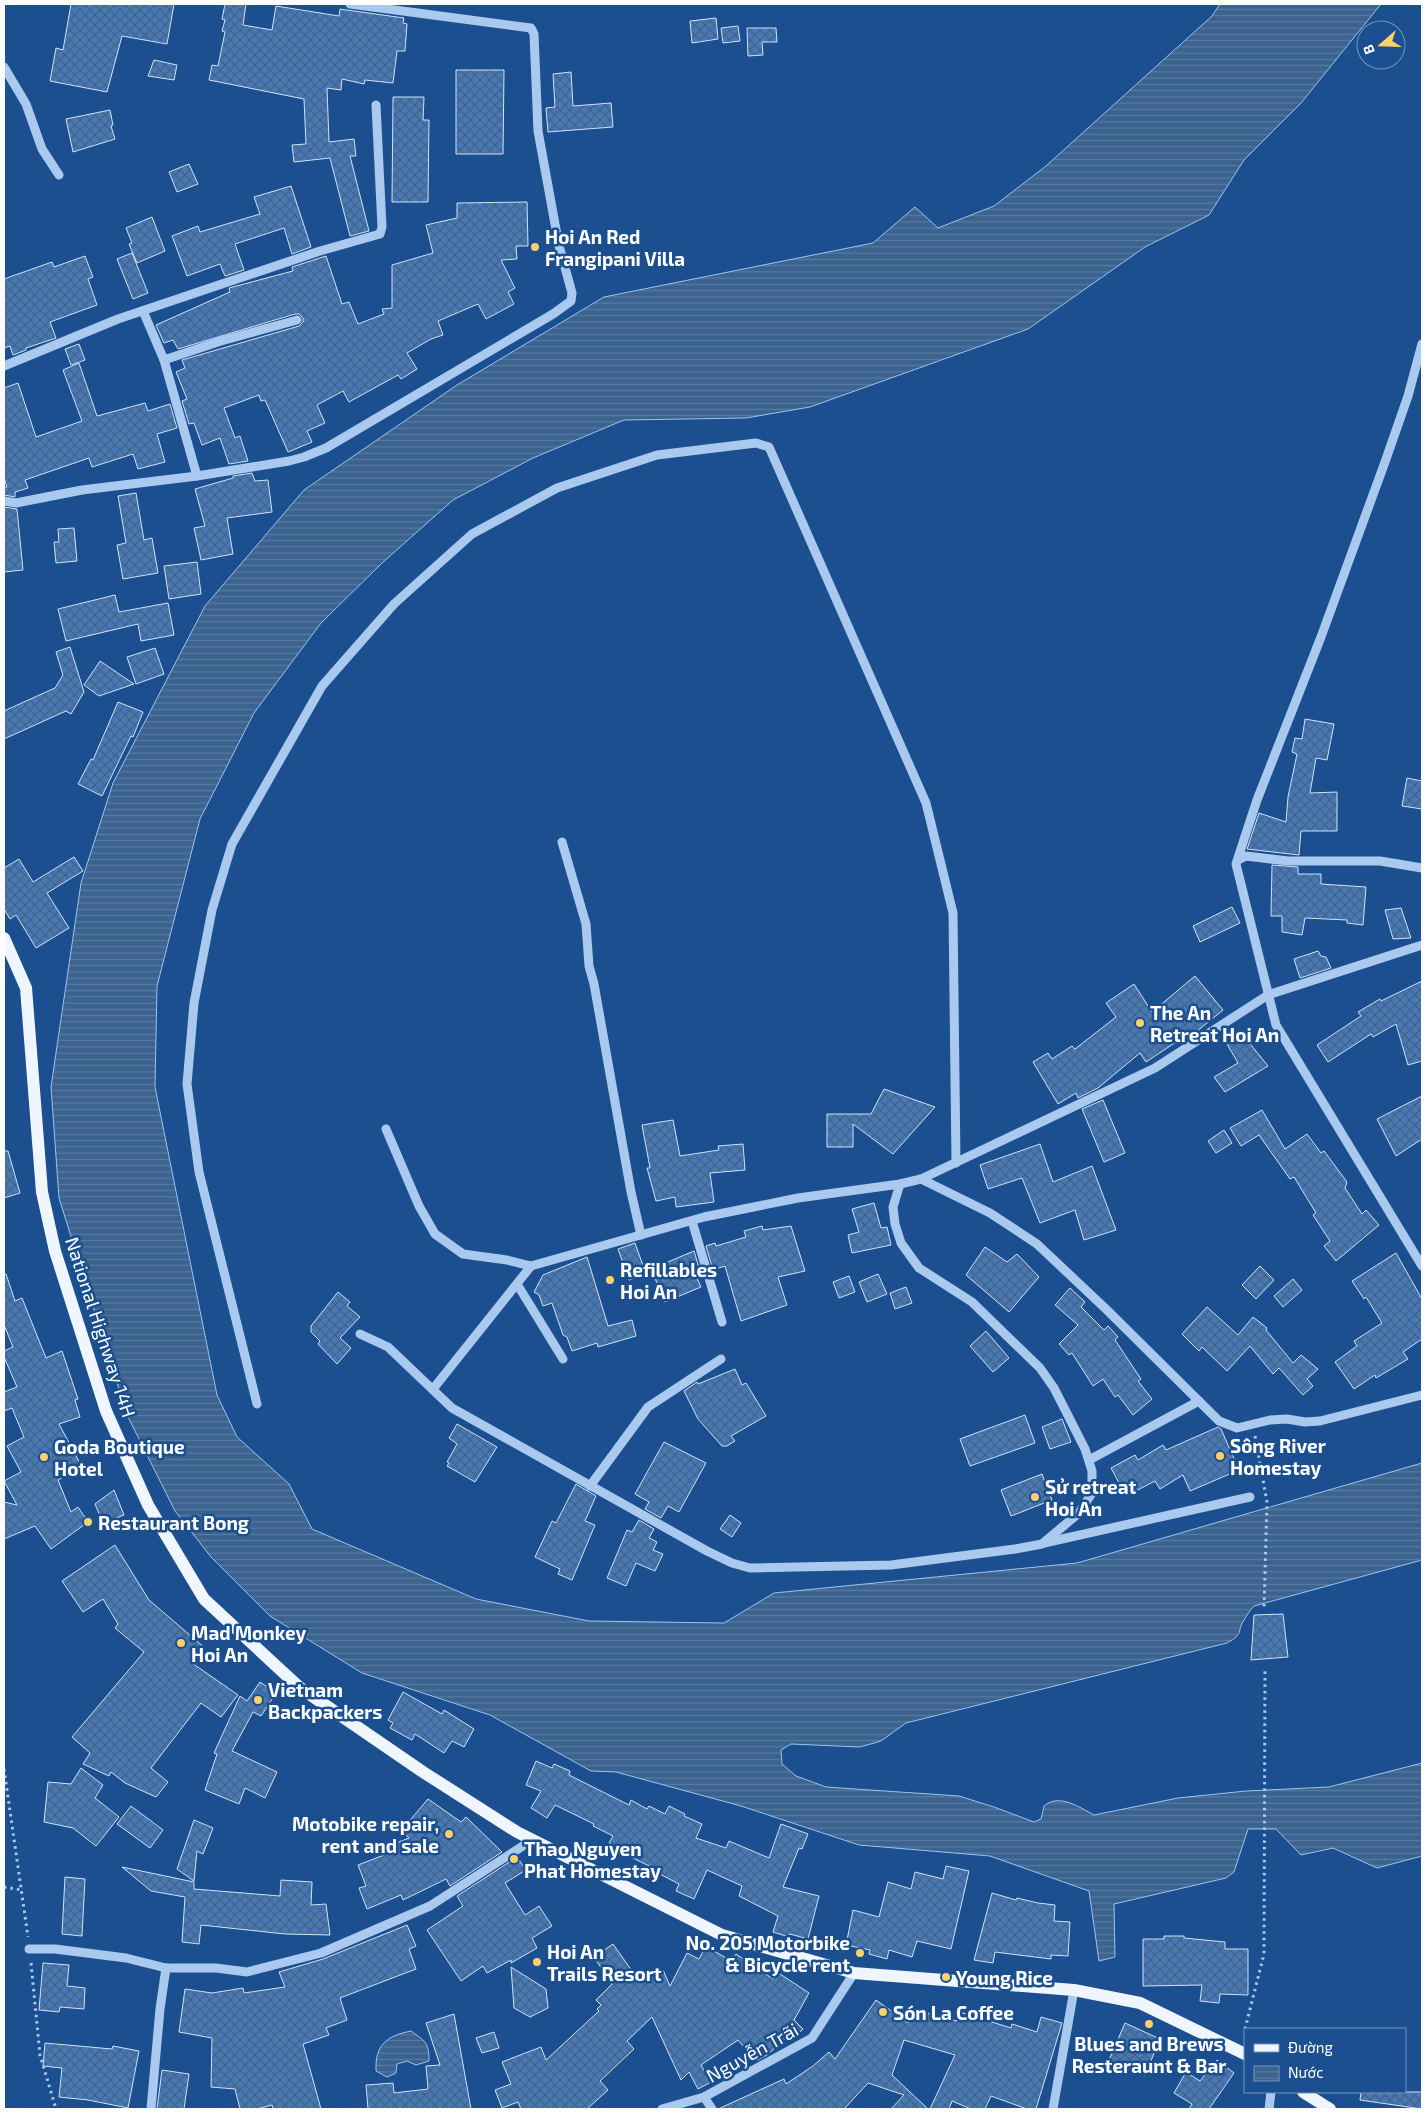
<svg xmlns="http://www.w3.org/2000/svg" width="1426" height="2113" viewBox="0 0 1426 2113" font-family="'Exo 2',sans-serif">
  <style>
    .water { fill: url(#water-rules); stroke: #9cc4f0 }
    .building { fill: url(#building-cross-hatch); stroke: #cfe3fa }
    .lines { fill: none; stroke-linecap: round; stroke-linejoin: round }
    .path { stroke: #a9c9ee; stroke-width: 3; stroke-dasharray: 2.5 4; stroke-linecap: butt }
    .minor { stroke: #a9c9ee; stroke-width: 9 }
    .major { stroke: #f0f6ff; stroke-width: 12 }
    .poi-dot { fill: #ffd166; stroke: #1b4f8f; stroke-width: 2 }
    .labels { text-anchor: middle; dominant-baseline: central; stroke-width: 5; stroke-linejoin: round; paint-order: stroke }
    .poi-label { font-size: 19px; font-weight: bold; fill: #fff; stroke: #1b4f8f; text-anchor: start }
    .street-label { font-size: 19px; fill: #fff; stroke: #1b4f8f }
  </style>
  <defs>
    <pattern id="water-rules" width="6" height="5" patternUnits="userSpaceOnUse" patternTransform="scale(1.25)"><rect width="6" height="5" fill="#3c6290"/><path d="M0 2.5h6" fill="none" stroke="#597aa1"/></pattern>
    <pattern id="building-cross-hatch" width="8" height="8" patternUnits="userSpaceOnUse" patternTransform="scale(1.25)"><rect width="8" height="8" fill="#4478b7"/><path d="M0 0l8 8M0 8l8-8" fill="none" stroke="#486282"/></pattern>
  </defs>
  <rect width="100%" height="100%" fill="#1b4f8f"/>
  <g class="water">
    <path d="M1220,4H1381L1301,103L1244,160L1209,215L1145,247L1028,329L810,407L746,418L624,420L533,458L453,500L381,564L321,623L254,713L200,819L157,986L155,1087L217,1395L237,1437L289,1484L312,1529L476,1599L589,1621L724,1623L774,1593L1077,1563L1422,1463V1560L1254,1606C1250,1610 1247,1615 1244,1620C1236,1632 1245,1633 1227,1643L906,1723L881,1741L860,1747L791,1744L781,1750L782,1764L796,1776L826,1787L959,1796L994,1807L1034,1822L1041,1819L1044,1806C1059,1793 1079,1807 1094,1815L1178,1798L1246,1791L1329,1787L1422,1763V1856L1377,1868L1333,1848L1301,1855L1276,1829H1248L1234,1872L1226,1878L1114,1904L1115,1957L1099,1961L1089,1891L990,1856L859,1845L741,1806L616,1772L591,1771L490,1715L362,1673L270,1616L211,1557L175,1511L127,1415L59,1198L51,1087L81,883L113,783L205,606L304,490L457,385L604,297L873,243L915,207L938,228L994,206L1046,166L1212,16Z"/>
    <path d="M411,2031C425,2041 429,2042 429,2061L416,2065L407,2061L397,2064L396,2073L387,2077L376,2071C375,2045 386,2036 411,2031Z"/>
  </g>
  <g class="building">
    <polygon points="71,4 174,4 167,44 122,36 107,92 50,81 56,48 63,50"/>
    <polygon points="225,4 246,4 243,25 272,30 276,6 339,16 340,9 404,18 403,23 407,24 405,51 397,51 393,83 365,80 364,84 342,79 341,90 327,88 329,142 354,139 356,156 350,156 369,231 350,236 330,158 294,162 292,145 306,144 304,99 209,80 212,65 218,66 225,32 222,31 225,20 222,19"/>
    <polygon points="716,18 718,39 692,43 690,21"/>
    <polygon points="738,26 740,41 723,43 721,28"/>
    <polygon points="747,28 776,28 777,42 762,42 763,55 748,56"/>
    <polygon points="154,60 177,65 174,80 148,76"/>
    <polygon points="456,70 504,70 503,154 456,154"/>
    <polygon points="571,72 573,106 611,103 613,127 548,132 546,108 555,107 553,74"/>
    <polygon points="393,97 424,97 423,120 429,120 428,202 392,202"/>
    <polygon points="110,110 113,125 111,126 115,139 73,152 66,119"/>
    <polygon points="189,164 198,184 177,192 169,172"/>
    <polygon points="291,186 311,247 292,254 284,228 235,244 244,270 225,276 220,264 187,276 172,236 198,226 200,232 260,214 254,197"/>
    <polygon points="527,202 528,246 516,246 517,259 501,260 515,288 508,292 514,304 486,319 478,304 438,321 443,335 431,339 407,353 417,369 401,379 398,375 349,402 343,391 317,405 325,423 307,431 312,442 288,452 265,400 261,401 259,395 224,408 235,438 240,436 248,461 229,464 220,438 202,445 194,423 189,424 182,401 187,399 176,372 185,368 182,360 299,326 303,322 303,318 299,314 295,314 178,349 173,340 164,343 156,325 230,292 229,288 293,271 292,267 326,256 342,304 349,302 358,324 384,314 382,309 392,308 392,265 433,253 426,225 457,218 457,203"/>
    <polygon points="152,217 165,251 137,263 129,244 132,243 126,228"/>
    <polygon points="132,253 148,293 133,299 117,259"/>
    <polygon points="85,256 93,277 88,279 97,305 50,322 56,338 26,348 26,350 13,355 10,346 4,348 4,279 52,262 54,267"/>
    <polygon points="79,344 85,360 71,365 65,349"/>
    <polygon points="79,363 97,416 145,403 148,411 170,404 177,428 157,434 165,462 138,469 133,454 92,467 89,458 25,480 28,488 15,492 15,497 4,495 4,487 7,487 4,478 4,388 18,383 36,437 82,421 63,370"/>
    <polygon points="252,473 255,481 268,480 272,512 227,518 233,554 201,560 194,528 205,526 195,489 233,478 233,476"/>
    <polygon points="136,493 144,540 152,538 158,573 123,579 117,545 126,543 118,496"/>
    <polygon points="4,507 17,509 23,570 4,572"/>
    <polygon points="74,528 77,561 56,563 54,542 59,542 58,529"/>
    <polygon points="197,562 201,594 169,599 164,566"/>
    <polygon points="115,595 119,612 168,603 174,635 141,641 138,624 66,641 58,609"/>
    <polygon points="70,647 84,692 71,714 66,711 4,739 4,711 55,688 63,675 56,652"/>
    <polygon points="155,648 164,674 136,684 127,657"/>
    <polygon points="100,661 134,684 99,696 84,685"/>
    <polygon points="118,702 143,712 133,737 131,736 102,796 78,784 91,759 93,760"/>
    <polygon points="1305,719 1334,724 1327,760 1316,758 1310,793 1337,792 1337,831 1301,831 1299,855 1247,849 1259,813 1286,822 1288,797 1297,754 1292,752 1295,738 1302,739"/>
    <polygon points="1407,778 1422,781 1422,809 1402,806"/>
    <polygon points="74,857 83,871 47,893 69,928 36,948 16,915 10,919 4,909 4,868 19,859 33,882"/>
    <polygon points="1272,865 1298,867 1298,874 1321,874 1321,884 1366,887 1363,925 1347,923 1347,920 1305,918 1302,935 1282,932 1282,916 1271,916"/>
    <polygon points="1232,907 1240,923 1200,942 1193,926"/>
    <polygon points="1401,908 1411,938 1393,939 1385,910"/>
    <polygon points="1318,951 1321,956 1326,957 1331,968 1300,978 1294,959"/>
    <polygon points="1195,976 1223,1010 1185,1041 1182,1038 1146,1062 1140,1053 1098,1088 1078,1098 1076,1093 1058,1104 1033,1062 1048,1053 1052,1059 1072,1046 1075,1049 1116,1017 1106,1003 1134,984 1152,1012"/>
    <polygon points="1422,981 1422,1061 1408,1065 1396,1024 1373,1037 1371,1034 1328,1062 1317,1045 1361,1016 1358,1012 1380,999 1381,1001"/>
    <polygon points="1243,1035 1268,1066 1225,1092 1214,1077 1238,1063 1227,1044"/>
    <polygon points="884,1089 935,1107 893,1154 853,1124 853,1147 827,1147 827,1114 871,1114"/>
    <polygon points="1422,1096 1422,1139 1396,1156 1377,1119"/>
    <polygon points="1103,1100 1125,1153 1104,1162 1082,1109"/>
    <polygon points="1262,1110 1285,1149 1307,1134 1321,1153 1324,1151 1347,1182 1345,1188 1362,1214 1366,1210 1379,1225 1336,1261 1324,1246 1330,1241 1313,1215 1316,1213 1294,1177 1290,1179 1259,1135 1241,1146 1230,1128"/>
    <polygon points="673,1120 680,1156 719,1150 718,1146 743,1144 745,1170 710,1173 714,1202 676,1207 675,1197 656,1201 647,1168 650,1168 642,1125"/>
    <polygon points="1224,1130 1232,1143 1216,1153 1208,1141"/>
    <polygon points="1040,1144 1053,1182 1092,1166 1116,1230 1084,1240 1075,1210 1040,1223 1022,1178 988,1189 980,1165"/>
    <polygon points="4,1151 8,1151 20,1193 4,1198"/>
    <polygon points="874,1203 881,1228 887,1227 891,1245 852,1253 848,1235 859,1232 852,1209"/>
    <polygon points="762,1226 763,1230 791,1226 805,1271 778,1277 787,1305 741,1321 725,1266 713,1270 706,1246 715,1243 716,1246 746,1237 744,1231"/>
    <polygon points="635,1243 646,1274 629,1280 618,1249"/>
    <polygon points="985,1247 1007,1262 1017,1254 1039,1277 1009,1312 966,1275"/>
    <polygon points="694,1251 701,1274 696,1276 701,1287 665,1302 651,1269"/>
    <polygon points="1396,1253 1422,1299 1422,1339 1403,1352 1408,1359 1376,1378 1375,1375 1354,1389 1335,1362 1357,1346 1354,1341 1382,1323 1366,1297 1364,1299 1352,1281"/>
    <polygon points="587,1257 608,1326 632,1320 636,1336 598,1347 597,1343 572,1351 567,1337 563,1335 552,1303 543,1306 539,1295 534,1292 543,1275"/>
    <polygon points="1260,1266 1274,1280 1256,1299 1242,1285"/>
    <polygon points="6,1274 15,1301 22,1298 46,1358 62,1351 78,1399 75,1400 80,1417 59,1424 82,1467 58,1480 71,1512 78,1507 88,1522 51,1549 35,1526 4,1539 4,1502 17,1505 4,1481 21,1472 7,1446 24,1437 12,1408 4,1411 4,1392 17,1387 4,1357 4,1351 13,1347 4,1325 4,1275"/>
    <polygon points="878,1274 887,1294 867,1302 859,1282"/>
    <polygon points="849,1276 855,1292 839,1298 833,1282"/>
    <polygon points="1293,1279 1302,1290 1283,1307 1274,1296"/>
    <polygon points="906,1287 912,1303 895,1309 890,1293"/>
    <polygon points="1070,1288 1085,1302 1081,1307 1104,1330 1108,1326 1118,1337 1115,1340 1141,1379 1138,1381 1152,1399 1133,1415 1118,1395 1115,1397 1103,1379 1093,1386 1072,1353 1069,1355 1059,1344 1078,1325 1055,1305"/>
    <polygon points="338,1292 350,1302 347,1306 360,1317 340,1338 351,1348 337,1364 318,1344 320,1341 311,1332 311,1326"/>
    <polygon points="1207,1307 1238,1335 1253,1317 1267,1328 1266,1330 1293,1363 1301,1355 1318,1369 1307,1379 1313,1386 1303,1395 1279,1368 1273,1374 1250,1346 1227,1371 1202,1347 1199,1351 1182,1334"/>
    <polygon points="986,1331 1009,1358 993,1372 970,1346"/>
    <polygon points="735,1369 742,1385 746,1383 766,1416 731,1436 735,1441 727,1446 722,1446 698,1419 684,1391 697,1382 698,1384"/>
    <polygon points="1025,1415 1035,1443 970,1466 960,1439"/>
    <polygon points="1062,1419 1071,1442 1050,1449 1042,1427"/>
    <polygon points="457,1424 497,1447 475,1482 447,1466 449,1463 447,1462 457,1444 449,1438"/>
    <polygon points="1218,1427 1221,1429 1239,1470 1190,1491 1183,1475 1160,1489 1155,1481 1126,1496 1111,1468 1135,1455 1138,1460 1163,1445 1166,1450"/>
    <polygon points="664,1442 706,1463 679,1512 668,1506 661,1518 645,1509 649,1502 635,1494"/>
    <polygon points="1042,1474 1052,1500 1011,1516 1001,1490"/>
    <polygon points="576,1484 596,1496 585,1521 595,1525 572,1580 558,1574 560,1569 535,1557 552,1521 556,1523"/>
    <polygon points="114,1490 124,1515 103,1523 95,1504"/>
    <polygon points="730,1515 741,1523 732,1537 720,1529"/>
    <polygon points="639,1520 654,1529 649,1538 657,1542 653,1550 663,1554 655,1571 636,1563 626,1586 607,1578 627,1530 632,1532"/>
    <polygon points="115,1545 149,1600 205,1648 192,1663 238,1695 221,1717 201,1703 151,1768 168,1782 156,1797 125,1783 111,1772 109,1776 83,1764 90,1753 72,1737 144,1652 115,1628 118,1624 103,1599 83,1612 62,1581"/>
    <polygon points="1283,1614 1288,1657 1251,1660 1254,1615"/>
    <polygon points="260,1682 276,1693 261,1716 253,1712 232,1751 277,1772 265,1798 245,1788 239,1804 205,1790 217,1754 214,1753 240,1696 247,1701"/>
    <polygon points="403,1692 442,1714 444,1710 474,1729 464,1747 452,1741 444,1753 415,1734 412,1740 390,1728 393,1723 388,1720"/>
    <polygon points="536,1761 552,1768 554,1764 570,1771 569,1775 629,1805 631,1800 647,1809 649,1806 665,1814 669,1806 685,1814 684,1816 702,1824 696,1838 726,1848 729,1841 769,1858 781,1824 808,1834 802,1849 799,1848 783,1887 819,1896 808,1939 790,1934 789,1937 773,1932 778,1916 739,1896 742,1886 707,1870 694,1899 676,1891 679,1884 654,1871 655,1869 625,1854 626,1852 609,1843 613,1836 593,1826 594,1824 555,1805 547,1818 531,1808 541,1791 526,1785"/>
    <polygon points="81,1768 103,1785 95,1798 119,1817 96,1846 73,1828 44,1822 48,1782 71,1784"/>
    <polygon points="428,1799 461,1822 466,1817 502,1852 450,1886 446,1879 403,1900 401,1895 367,1909 359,1888 366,1886 358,1865 384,1855 381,1849 409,1838 401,1831"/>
    <polygon points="131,1806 163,1830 150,1848 117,1824"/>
    <polygon points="194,1820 213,1828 203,1854 197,1851 194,1881 177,1869"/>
    <polygon points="517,1857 526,1870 505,1883 525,1915 539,1906 552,1926 532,1938 537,1948 511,1963 511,1960 487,1973 483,1966 461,1981 427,1930 463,1906 457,1896"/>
    <polygon points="946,1866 969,1871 951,1949 917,1941 912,1957 889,1950 887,1959 869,1954 870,1950 846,1945 853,1910 879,1917 888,1882 911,1889 915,1872 943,1879"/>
    <polygon points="122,1867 194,1882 194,1889 280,1896 281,1880 312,1882 311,1905 326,1904 330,1935 285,1934 201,1925 199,1944 182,1942 185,1897 151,1891"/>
    <polygon points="65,1877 85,1879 82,1936 62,1934"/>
    <polygon points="992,1893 1016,1900 1017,1898 1038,1903 1055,1905 1054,1921 1070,1922 1068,1956 1051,1955 1051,1959 995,1952 993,1963 974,1960"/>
    <polygon points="407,1925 416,1946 409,1949 416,1969 340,1998 347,2020 326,2028 329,2035 303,2044 321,2109 273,2109 272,2105 257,2109 240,2109 235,2089 211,2087 212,2038 179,2032 185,1989 212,1993 243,1988 244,1993 285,1987 279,1972 323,1959"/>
    <polygon points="1164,1936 1184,1936 1184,1938 1225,1942 1225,1949 1248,1949 1248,1995 1220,1994 1219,2003 1200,2001 1202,1985 1143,1986 1143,1939 1164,1939"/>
    <polygon points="613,1944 639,1981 663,1970 670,1986 687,1953 699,1959 706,1946 731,1961 736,1954 773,1979 777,1972 809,1993 794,2020 803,2029 790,2041 786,2038 767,2055 756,2061 738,2040 701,2065 711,2082 698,2089 689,2072 681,2080 652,2017 627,2041 634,2049 600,2081 608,2090 587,2109 521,2109 518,2102 502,2108 495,2090 511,2084 502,2062 541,2047 546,2060 599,2011 597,2009 601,2005 596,2000 612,1984 594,1957"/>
    <polygon points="43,1963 69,1965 67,1986 85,1988 84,2009 60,2007 59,2012 39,2010"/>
    <polygon points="511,1967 546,1989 548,2008 530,2017 514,2008"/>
    <polygon points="876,2000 908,2023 912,2009 957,2021 960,2012 1011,2028 1012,2024 1037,2032 1041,2017 1062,2023 1036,2109 1027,2109 991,2096 985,2109 971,2109 952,2101 949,2109 930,2109 955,2055 904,2040 892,2075 928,2109 891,2109 904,2095 868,2083 844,2109 718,2109 784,2079 786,2084 813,2066 829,2052 835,2059"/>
    <polygon points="454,2014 471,2109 368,2109 366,2085 393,2083 394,2093 428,2089 426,2066 440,2065 426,2023"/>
    <polygon points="1125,2023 1160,2039 1145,2075 1109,2060"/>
    <polygon points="494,2032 499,2048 482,2053 476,2038"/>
    <polygon points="45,2043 112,2049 113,2046 139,2051 128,2108 88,2100 59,2097 62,2068 43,2066"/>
    <polygon points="1217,2060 1234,2073 1209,2109 1189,2109 1192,2104 1174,2093 1186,2072 1200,2081"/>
    <polygon points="162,2070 189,2074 184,2109 157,2109"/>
    <polygon points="1361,2092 1422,2092 1422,2109 1360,2100"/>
  </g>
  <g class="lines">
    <g class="path">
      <polyline points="1255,1436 1267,1502 1264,1608"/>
      <polyline points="4,1769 28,1937"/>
      <polyline points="4,1887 22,1890"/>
      <polyline points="31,1963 40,2055 56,2109"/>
      <polyline points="1245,2029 1264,1954 1265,1668"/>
    </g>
    <g class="minor">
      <polyline points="4,67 26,104 42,149 59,175"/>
      <polyline points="143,311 164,360 197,476"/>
      <polyline points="1422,344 1408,396 1385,462 1321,637 1257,800 1236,864 1276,1025 1422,1266"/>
      <polyline points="164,360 221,341 297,320"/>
      <polyline points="4,366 118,319 320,251 380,234 382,227 376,105"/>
      <polyline points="4,501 16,503 82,490 197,476 289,461 304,457 326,448 553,314 571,301 572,293 559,246 538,131 534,34 531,28 350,4"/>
      <polyline points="562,842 586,924 589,966 594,984 631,1192 641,1235"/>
      <polyline points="1238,860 1246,856 1288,861 1380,861 1422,868"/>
      <polyline points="386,1129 419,1206 435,1234 463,1254 507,1260 531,1266 704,1217 798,1198 900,1184 921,1179 1155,1068 1268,995 1422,945"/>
      <polyline points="921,1179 990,1213 1037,1244 1107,1310 1219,1421 1237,1428 1270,1420 1287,1419 1305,1422 1320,1421 1422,1395"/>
      <polyline points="692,1221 722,1322"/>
      <polyline points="517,1284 563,1359"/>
      <polyline points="360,1334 388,1347 452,1408 707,1551 732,1563 750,1568 891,1565 1015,1549 1042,1544 1079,1513 1092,1493 1092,1471 1085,1449 1054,1388 1040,1368 972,1302 919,1268 901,1243 895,1224 893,1207 900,1184"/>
      <polyline points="433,1389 531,1266"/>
      <polyline points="257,1404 199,1172 187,1084 194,1003 212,910 232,844 322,686 394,604 472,534 557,488 657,455 756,443 769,447 926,803 953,913 956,1163"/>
      <polyline points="1089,1460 1199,1401"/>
      <polyline points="590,1486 648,1407 721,1359"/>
      <polyline points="1044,1543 1250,1497"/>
      <polyline points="29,1949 55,1949 126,1958 166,1968 216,1968 247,1972 321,1953 430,1906 532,1840"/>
      <polyline points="704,2097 712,2109"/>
      <polyline points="151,2109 160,2009 166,1968"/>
      <polyline points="662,2109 704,2097 812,2038 854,1973"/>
      <polyline points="1053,2109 1074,1990"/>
      <polyline points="1269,2109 1271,2092"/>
    </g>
    <g class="major">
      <polyline points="4,938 26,988 42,1192 55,1251 106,1411 148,1505 204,1599 299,1687 423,1772 517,1832 722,1935 854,1973 1074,1990 1140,2003 1245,2054"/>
      <polyline points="1303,2092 1330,2109"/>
    </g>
  </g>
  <g class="poi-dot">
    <circle cx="535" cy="247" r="5"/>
    <circle cx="1140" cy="1023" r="5"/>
    <circle cx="610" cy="1280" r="5"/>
    <circle cx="1220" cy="1456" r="5"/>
    <circle cx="44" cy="1457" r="5"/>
    <circle cx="1035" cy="1497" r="5"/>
    <circle cx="88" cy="1522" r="5"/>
    <circle cx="181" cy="1643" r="5"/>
    <circle cx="258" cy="1700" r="5"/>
    <circle cx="449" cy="1834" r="5"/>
    <circle cx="514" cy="1859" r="5"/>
    <circle cx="860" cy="1953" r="5"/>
    <circle cx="537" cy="1962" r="5"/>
    <circle cx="946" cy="1977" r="5"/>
    <circle cx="883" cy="2012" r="5"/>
    <circle cx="1149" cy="2024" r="5"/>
  </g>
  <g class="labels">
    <g class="poi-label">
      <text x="545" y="236">Hoi An Red<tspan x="545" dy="22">Frangipani Villa</tspan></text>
      <text x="1150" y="1012">The An<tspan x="1150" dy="22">Retreat Hoi An</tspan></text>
      <text x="620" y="1269">Refillables<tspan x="620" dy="22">Hoi An</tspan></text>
      <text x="1230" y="1445">Sông River<tspan x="1230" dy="22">Homestay</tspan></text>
      <text x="54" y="1446">Goda Boutique<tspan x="54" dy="22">Hotel</tspan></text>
      <text x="1045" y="1486">Sử retreat<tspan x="1045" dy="22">Hoi An</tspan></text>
      <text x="98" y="1522">Restaurant Bong</text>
      <text x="191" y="1632">Mad Monkey<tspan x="191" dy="22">Hoi An</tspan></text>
      <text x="268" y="1689">Vietnam<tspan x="268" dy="22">Backpackers</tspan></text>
      <text x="439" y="1823" text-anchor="end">Motobike repair,<tspan x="439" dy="22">rent and sale</tspan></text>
      <text x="524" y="1848">Thao Nguyen<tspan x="524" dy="22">Phat Homestay</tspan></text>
      <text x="850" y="1942" text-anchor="end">No. 205 Motorbike<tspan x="850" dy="22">&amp; Bicycle rent</tspan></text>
      <text x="547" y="1951">Hoi An<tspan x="547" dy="22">Trails Resort</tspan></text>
      <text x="956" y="1977">Young Rice</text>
      <text x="893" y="2012">Són La Coffee</text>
      <text x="1149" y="2043" text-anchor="middle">Blues and Brews<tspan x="1149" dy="22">Resteraunt &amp; Bar</tspan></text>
    </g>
    <g class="street-label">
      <text transform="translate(101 1327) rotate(72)">National Highway 14H</text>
      <text transform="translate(752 2052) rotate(-29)">Nguyễn Trãi</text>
    </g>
  </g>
  <rect width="1426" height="2113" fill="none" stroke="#ffffff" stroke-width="10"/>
  <rect x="1244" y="2028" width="162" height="65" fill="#1b4f8f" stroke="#7695bc"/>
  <rect x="1254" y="2044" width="25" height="8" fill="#f0f6ff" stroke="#7695bc"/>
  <text x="1288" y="2053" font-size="15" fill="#ffffff">Đường</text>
  <rect x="1254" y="2066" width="25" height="15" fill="url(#water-rules)" stroke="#7695bc"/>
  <text x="1288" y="2078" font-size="15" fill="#ffffff">Nước</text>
  <g transform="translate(1381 45) rotate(250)"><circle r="24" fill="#1b4f8f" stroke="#7695bc"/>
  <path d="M0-4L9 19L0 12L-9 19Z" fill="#ffd166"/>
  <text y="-8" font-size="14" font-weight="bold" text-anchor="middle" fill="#ffffff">B</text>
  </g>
</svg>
